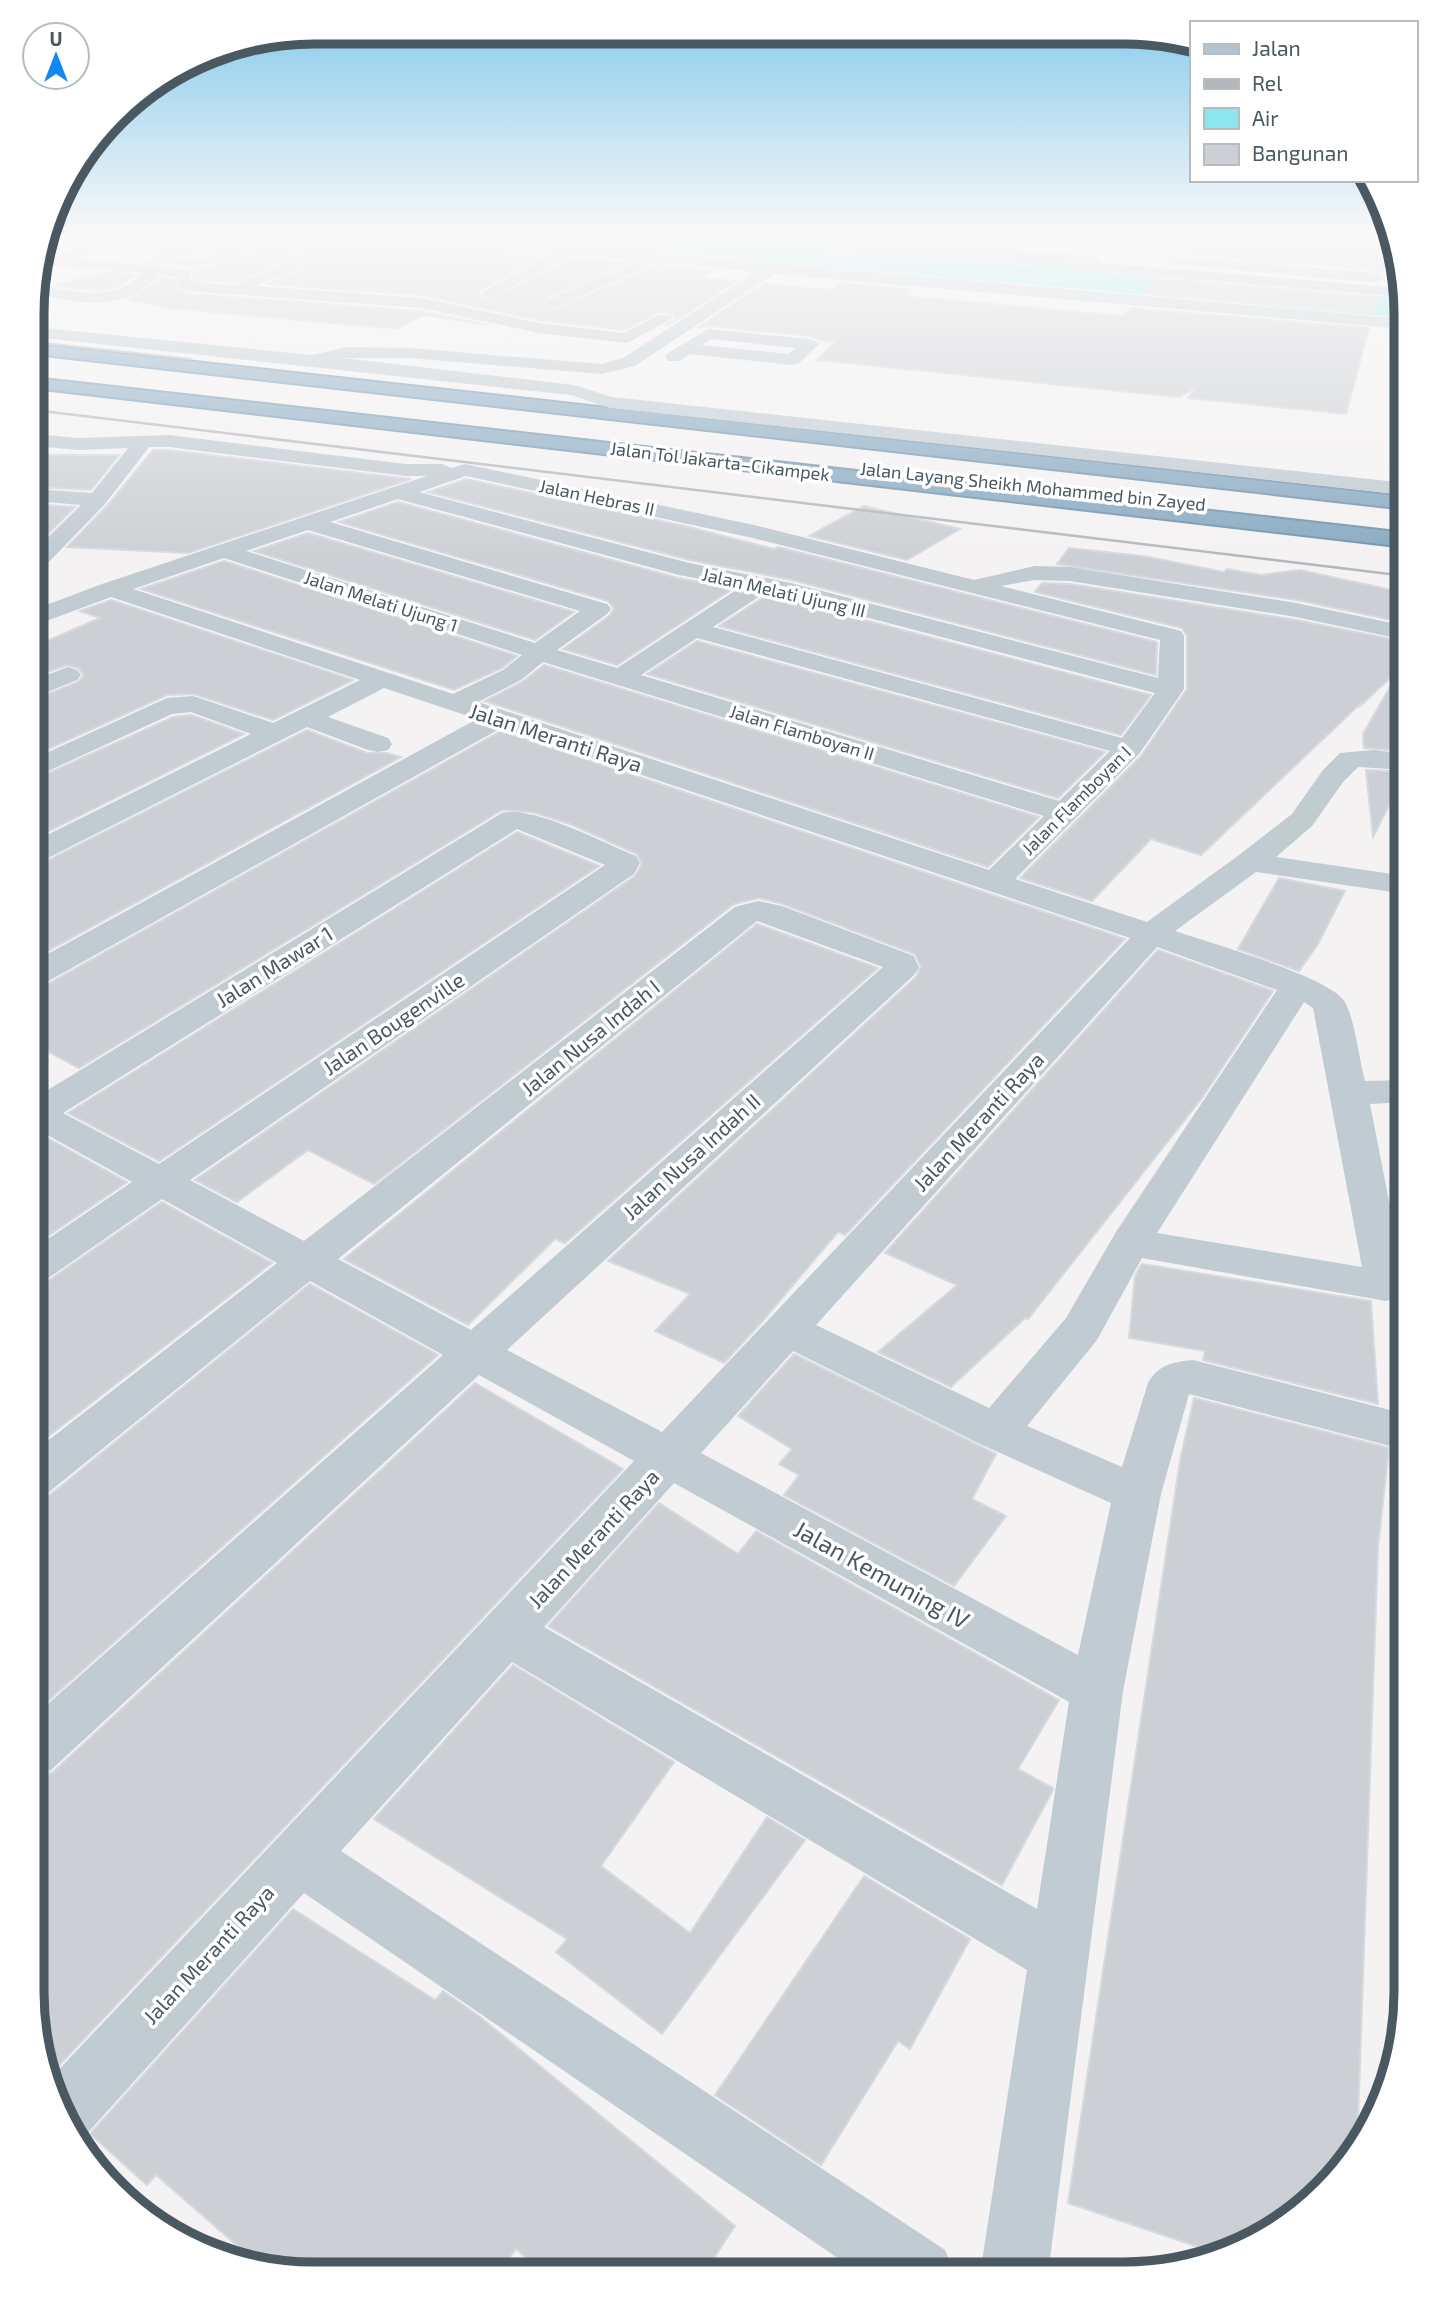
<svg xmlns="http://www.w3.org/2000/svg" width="1438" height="2306" viewBox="0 0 1438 2306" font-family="'Exo 2',sans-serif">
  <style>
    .water { fill: #8ce6f0 }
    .building { fill: #ccd0d4; stroke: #d6d9de; stroke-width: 2 }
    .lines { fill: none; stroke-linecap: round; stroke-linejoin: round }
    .highway-casing { stroke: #7495ae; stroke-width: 4 }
    .minor { fill: #c0cbd2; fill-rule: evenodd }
    .major { fill: #b1c5d1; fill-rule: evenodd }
    .highway { fill: #89aac2; fill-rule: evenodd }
    .tram { stroke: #b4b8bd; stroke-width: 2 }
    .rail { stroke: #b4b8bd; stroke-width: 2.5 }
    .labels { text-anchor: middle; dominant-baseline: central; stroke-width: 7; stroke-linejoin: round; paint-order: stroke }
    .far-street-label { font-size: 18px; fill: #495861; stroke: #fff }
    .street-label { font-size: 21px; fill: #495861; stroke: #fff }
    .near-street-label { font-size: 24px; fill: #495861; stroke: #fff }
    .rim { fill: none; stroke: #495861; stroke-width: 9 }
  </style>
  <rect width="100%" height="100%" fill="#f4f2f2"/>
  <polygon class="water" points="505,238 709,238 1403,298 1406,318"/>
  <g class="building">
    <polygon points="164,238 243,238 205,254 180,256 172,261 174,265 141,262 156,258 156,251 165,248"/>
    <polygon points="268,238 319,238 278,264 235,282 193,280 193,272 189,269 207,267 236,258 260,246"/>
    <polygon points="341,238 393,238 546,254 482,289 478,294 488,301 574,257 630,263 546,298 543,304 552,310 659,265 715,270 703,278 737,281 669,325 666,325 676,319 673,314 659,312 624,330 539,320 421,295 266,284 290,274"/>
    <polygon points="1185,238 1391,238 1392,239 1383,274 1376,270 1180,254 1170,260 1174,266 1164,265"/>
    <polygon points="104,272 136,275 118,286 105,290 78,289 56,285"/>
    <polygon points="160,278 175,279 177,289 188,294 421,311 488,325 424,315 398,328 374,327 170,308 127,299 146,289"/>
    <polygon points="1154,278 1377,297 1373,313 1142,293"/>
    <polygon points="841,283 912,290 904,296 1124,316 1131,308 1369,328 1346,414 1188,398 1197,387 1179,397 816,360 836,342 818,340 811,336 708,326 697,328 764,284 833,290"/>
    <polygon points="153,450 169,450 411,479 188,553 67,547 107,506"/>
    <polygon points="34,455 119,455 91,490 34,487"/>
    <polygon points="466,479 685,526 774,549 778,547 1157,642 1156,675 792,580 690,560 428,492"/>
    <polygon points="398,502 678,578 734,588 617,665 563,649 609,616 614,609 608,601 339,522"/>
    <polygon points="34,504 75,507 36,546 33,546"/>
    <polygon points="864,506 960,529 907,560 809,536"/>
    <polygon points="308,533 574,612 535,640 254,551"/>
    <polygon points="1069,548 1143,556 1224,572 1227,569 1261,575 1300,570 1406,593 1406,623 1297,600 1057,564"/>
    <polygon points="224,561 517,656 502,668 454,690 141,589"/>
    <polygon points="1042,583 1070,584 1296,620 1406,642 1406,751 1364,748 1363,734 1401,668 1360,706 1360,704 1201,855 1151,839 1092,901 1020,878 1141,756 1187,689 1187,636 1182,628 1035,592"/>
    <polygon points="767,595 788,600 1151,695 1121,735 719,626"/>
    <polygon points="111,600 353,680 273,720 194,694 167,695 33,756 33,700 78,682 84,675 78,668 67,665 33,677 33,647 100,618 80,611"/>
    <polygon points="697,641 1105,752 1058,798 647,674"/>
    <polygon points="544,665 1039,817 988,867 485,701 522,682"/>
    <polygon points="191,715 244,734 33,839 33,780 173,717"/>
    <polygon points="307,730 367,753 387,753 401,757 33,959 33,865 45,862"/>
    <polygon points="501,731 1125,939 845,1235 838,1232 761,1323 724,1363 655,1331 690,1294 608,1261 916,977 921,967 915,954 783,904 759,898 734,904 374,1184 308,1150 237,1202 195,1180 635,876 642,864 637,854 570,824 532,812 502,810 79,1068 33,1044 33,988 46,985"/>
    <polygon points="1366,770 1406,772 1373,837"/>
    <polygon points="517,832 599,866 159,1161 68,1113"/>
    <polygon points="1279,878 1345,891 1318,944 1299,971 1238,949"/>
    <polygon points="757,924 878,968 565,1243 555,1239 468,1325 344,1259"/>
    <polygon points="1158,950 1273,991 1202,1098 1028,1319 1025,1318 951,1387 878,1352 957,1285 885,1253"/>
    <polygon points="33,1130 127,1182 33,1246"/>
    <polygon points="162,1202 272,1263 32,1449 32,1285 48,1281"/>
    <polygon points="1142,1264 1371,1301 1378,1404 1203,1360 1205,1351 1129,1338 1135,1276"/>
    <polygon points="310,1284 438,1355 32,1715 32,1500 51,1494"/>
    <polygon points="794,1354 996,1454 972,1499 1006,1516 954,1586 784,1495 799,1475 779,1464 792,1449 738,1416"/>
    <polygon points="475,1383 623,1469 48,2077 32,1992 32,1779 53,1772"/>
    <polygon points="1194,1398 1389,1448 1378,1547 1357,2148 1348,2164 1296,2216 1232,2253 1222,2255 1068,2203 1180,1461"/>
    <polygon points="659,1503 738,1554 756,1531 1059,1700 1018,1769 1053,1788 1052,1792 1002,1885 548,1626"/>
    <polygon points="513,1665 674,1762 601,1866 690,1933 767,1817 805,1840 662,2034 556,1952 567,1939 374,1819"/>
    <polygon points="864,1876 970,1939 910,2049 898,2041 821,2165 715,2095"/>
    <polygon points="293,1909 435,2000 443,1991 479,2016 735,2226 704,2273 543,2273 516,2249 498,2273 277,2272 263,2268 156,2175 147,2185 90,2134"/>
  </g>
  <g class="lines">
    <g class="highway-casing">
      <g id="highway">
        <polygon points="34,344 1406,497 1406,509 34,354"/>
        <polygon points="34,378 1406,533 1406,547 34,388"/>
      </g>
    </g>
    <g class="minor">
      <path d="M108,238H127L74,259L179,268L190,272L191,282L235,285L279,266L323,238H339L289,272L255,286L421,298L539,323L624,333L659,315H671L673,318L627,343L539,333L421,308L188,291L178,287L177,277L159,275C122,313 81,304 34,293V283C72,292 113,304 143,273L49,265L42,261L44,258L58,257L60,254Z"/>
      <path d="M248,238H266C252,252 190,277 174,262L181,258L206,257Z"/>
      <polygon points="444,238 490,238 1406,319 1406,329 774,274 635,366 601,374 409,358 343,358 574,385 612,397 1406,483 1406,495 610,408 571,395 34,337 34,327 312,355 348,347 409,348 601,364 623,358 756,272 659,262 553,308 547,306 545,303 547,300 640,261 573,254 489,299 481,294 484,291 555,252 451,242"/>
      <polygon points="830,238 881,238 1094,256 1101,260 1094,264 837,242"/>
      <polygon points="1180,257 1376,273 1384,278 1376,283 1175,264 1173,261"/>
      <path d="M708,329L811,339L819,344L798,364L792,365L689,354L680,361H668L665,357L668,353ZM711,339L796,348L788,354L702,345Z"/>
      <path d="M34,434L79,438L169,435L406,464H442L451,468L465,464L754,525L974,580L1035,566L1070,567L1296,603L1406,626V640L1296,617L1070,581L1035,580L1001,586L1181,631L1184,636V689L1180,695L1139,754L1015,879L1147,922L1239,855L1292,814L1323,770L1340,753L1374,750L1406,754V770L1358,767L1343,782L1312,826L1276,857L1406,876V894L1256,872L1175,931C1207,942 1331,977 1345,1002C1355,1021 1359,1059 1365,1081L1406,1080V1102L1370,1104L1406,1288L1401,1296L1386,1301L1142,1258L1097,1340L1027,1426L1122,1467L1148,1383C1158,1365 1173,1362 1193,1360L1406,1414V1450L1189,1394L1161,1494L1123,1691L1048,2274H980L1027,1970L512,1662L341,1851L945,2250L955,2274H861L304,1893L84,2137L76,2140L53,2100L49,2080L634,1461L479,1375L51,1770L32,1777V1718L443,1355L310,1281L49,1492L32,1498V1453L277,1263L162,1199L47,1279L32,1283L33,1249L132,1182L33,1127V1099L502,813C533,805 604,843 636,856L640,863L634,874L190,1180L304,1241L735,907L758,901L782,906L914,956L919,968L914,975L507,1350L662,1432L1130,938L501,728L45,983L33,986V962L477,719L384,688L328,717L388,738L392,744L388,750L378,752L368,750L307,727L44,860L33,863V842L251,734L191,712L172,714L33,778V759L167,698L193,696L273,723L360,680L111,597L33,626V610L102,584L427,476H406L169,447H149L105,504L41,570L33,572V552L81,505L34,501V489L92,493L128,448L79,450L34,446ZM466,476L753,538L1160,640L1158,678L791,583L689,563L419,492ZM398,499L679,575L741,587L617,668L557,650L607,614L611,609L607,604L330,522ZM308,530L580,611L535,643L246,551ZM224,558L522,655L503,670L453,694L133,589ZM766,592L789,597L1155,693L1122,738L713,627ZM697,638L1110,751L1059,801L641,675ZM543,662L1044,816L989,870L478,702L521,680ZM517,829L605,865L159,1164L63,1113ZM757,921L883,967L471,1330L338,1259ZM1157,947L1277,990L1116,1232L1066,1318L989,1408L816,1325ZM1304,1002L1313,1008L1362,1267L1157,1233ZM793,1351L980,1444L1111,1503L1078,1655L701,1453ZM674,1483L1069,1702L1037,1909L544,1627Z"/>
      <polygon points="68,667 77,670 81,675 77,680 33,698 33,680"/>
    </g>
    <polygon class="major" points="755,238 806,238 1401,288 1403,297 762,242"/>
    <use href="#highway" class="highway"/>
    <polyline class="tram" points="34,342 191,359"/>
    <polyline class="rail" points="34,410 1406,576"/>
  </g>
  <linearGradient id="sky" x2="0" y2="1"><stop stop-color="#83c8eb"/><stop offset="0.42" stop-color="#faf9f9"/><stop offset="1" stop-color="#faf9f9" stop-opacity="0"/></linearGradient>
  <rect width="1438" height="560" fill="url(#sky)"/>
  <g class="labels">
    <g class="far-street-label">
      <text transform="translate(720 461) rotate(7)">Jalan Tol Jakarta–Cikampek</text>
      <text transform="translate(1033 486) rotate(6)">Jalan Layang Sheikh Mohammed bin Zayed</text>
      <text transform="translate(597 497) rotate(12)">Jalan Hebras II</text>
      <text transform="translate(784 592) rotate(13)">Jalan Melati Ujung III</text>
      <text transform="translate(381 601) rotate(18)">Jalan Melati Ujung 1</text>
      <text transform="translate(802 732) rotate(17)">Jalan Flamboyan II</text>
      <text transform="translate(1076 800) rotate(-45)">Jalan Flamboyan I</text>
    </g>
    <g class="street-label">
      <text transform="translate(556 737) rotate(18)">Jalan Meranti Raya</text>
      <text transform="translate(274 966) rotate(-32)">Jalan Mawar 1</text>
      <text transform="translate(393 1023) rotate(-34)">Jalan Bougenville</text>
      <text transform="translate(590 1037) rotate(-39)">Jalan Nusa Indah I</text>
      <text transform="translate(978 1121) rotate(-47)">Jalan Meranti Raya</text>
      <text transform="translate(691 1156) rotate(-42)">Jalan Nusa Indah II</text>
      <text transform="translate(593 1538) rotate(-47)">Jalan Meranti Raya</text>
      <text transform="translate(208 1954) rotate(-47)">Jalan Meranti Raya</text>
    </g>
    <g class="near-street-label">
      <text transform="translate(882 1574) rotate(29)">Jalan Kemuning IV</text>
    </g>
  </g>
  <path d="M0 0H1438V2306H0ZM314 44H1124A270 270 0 0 1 1394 314V1992A270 270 0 0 1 1124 2262H314A270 270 0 0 1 44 1992V314A270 270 0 0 1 314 44Z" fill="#fff" fill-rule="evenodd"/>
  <path class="rim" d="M314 44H1124A270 270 0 0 1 1394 314V1992A270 270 0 0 1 1124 2262H314A270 270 0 0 1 44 1992V314A270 270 0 0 1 314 44Z"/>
  <rect x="1190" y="21" width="228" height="161" fill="#ffffff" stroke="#b6bcc0" stroke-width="2"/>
  <rect x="1204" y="44" width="35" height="10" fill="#b1c5d1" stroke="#b6bcc0" stroke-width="2"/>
  <text x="1252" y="56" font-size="21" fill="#495861">Jalan</text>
  <rect x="1204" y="79" width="35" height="10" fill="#b4b8bd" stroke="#b6bcc0" stroke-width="2"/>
  <text x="1252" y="91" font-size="21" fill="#495861">Rel</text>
  <rect x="1204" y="108" width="35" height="21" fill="#8ce6f0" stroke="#b6bcc0" stroke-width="2"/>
  <text x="1252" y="126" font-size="21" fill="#495861">Air</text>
  <rect x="1204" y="144" width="35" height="21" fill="#ccd0d4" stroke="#b6bcc0" stroke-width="2"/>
  <text x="1252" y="161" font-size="21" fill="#495861">Bangunan</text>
  <g transform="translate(56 56)"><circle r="33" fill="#ffffff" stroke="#b6bcc0" stroke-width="2"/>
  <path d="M0-5L12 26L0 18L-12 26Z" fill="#1388ee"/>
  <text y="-10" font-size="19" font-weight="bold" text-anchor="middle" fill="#495861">U</text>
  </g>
</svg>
